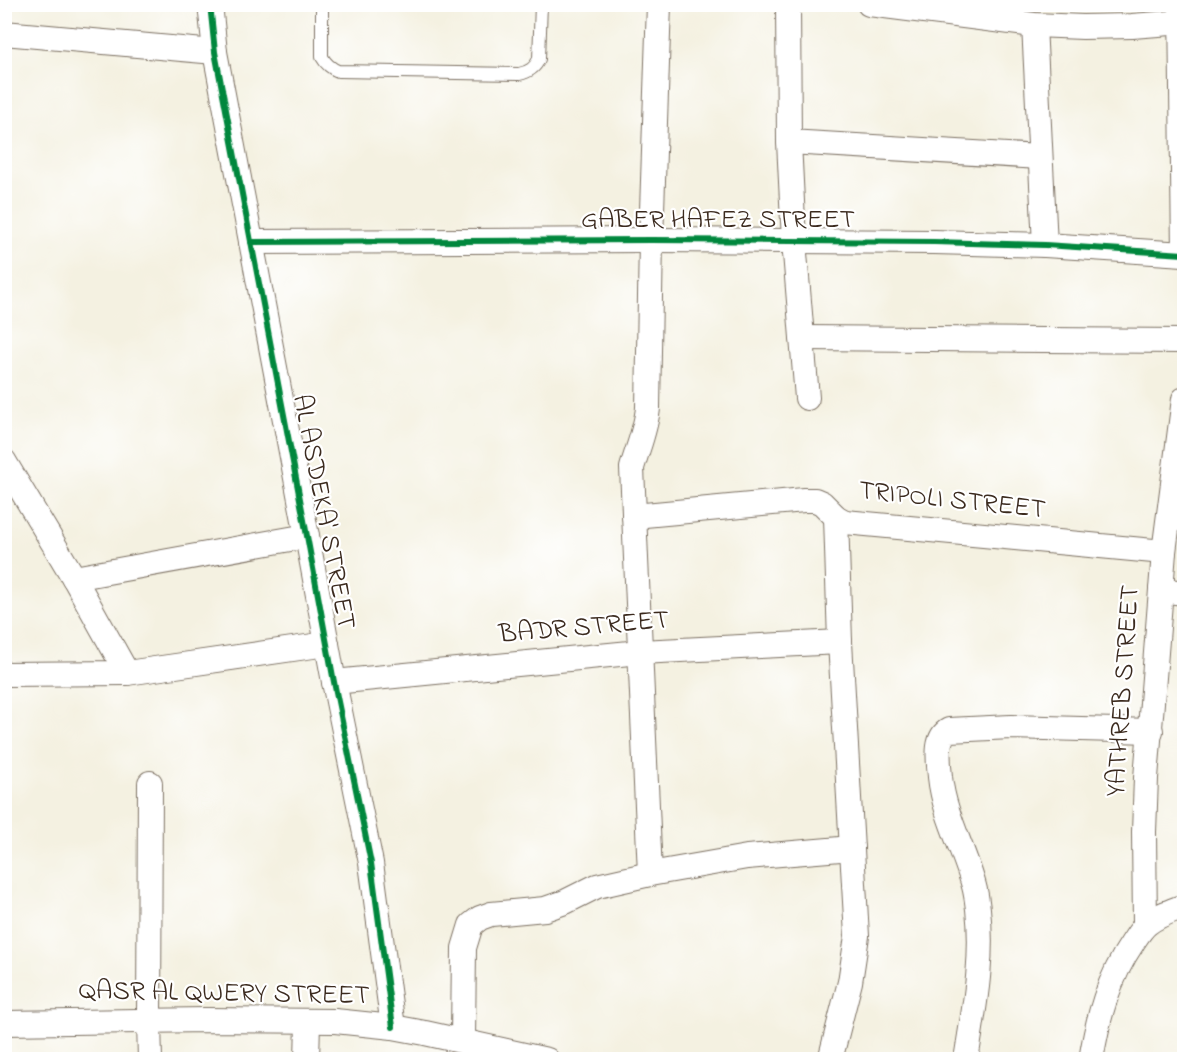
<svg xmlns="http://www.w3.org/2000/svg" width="1189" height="1064" viewBox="0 0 1189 1064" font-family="'Indie Flower',sans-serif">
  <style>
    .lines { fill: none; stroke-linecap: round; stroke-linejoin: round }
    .service-casing { stroke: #7c7062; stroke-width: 14 }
    .minor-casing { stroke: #7c7062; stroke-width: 26 }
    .service { stroke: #fff; stroke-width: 12 }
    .minor { stroke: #fff; stroke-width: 24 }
    .cycleway-casing { stroke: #fff; stroke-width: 10 }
    .cycleway { stroke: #00873e; stroke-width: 6 }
    .labels { text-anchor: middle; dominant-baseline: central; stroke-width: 4.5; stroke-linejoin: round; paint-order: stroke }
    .street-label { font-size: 27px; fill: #3b2a1e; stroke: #fff }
  </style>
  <rect width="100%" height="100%" fill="#fff"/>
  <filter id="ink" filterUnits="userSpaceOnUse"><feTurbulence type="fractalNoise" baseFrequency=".0167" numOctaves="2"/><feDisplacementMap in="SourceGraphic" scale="12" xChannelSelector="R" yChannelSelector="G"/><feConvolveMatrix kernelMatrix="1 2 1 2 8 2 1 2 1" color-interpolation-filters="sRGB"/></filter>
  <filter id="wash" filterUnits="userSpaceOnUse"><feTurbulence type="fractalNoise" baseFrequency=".008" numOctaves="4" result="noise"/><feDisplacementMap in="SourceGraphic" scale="24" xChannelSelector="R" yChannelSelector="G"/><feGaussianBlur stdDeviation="1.35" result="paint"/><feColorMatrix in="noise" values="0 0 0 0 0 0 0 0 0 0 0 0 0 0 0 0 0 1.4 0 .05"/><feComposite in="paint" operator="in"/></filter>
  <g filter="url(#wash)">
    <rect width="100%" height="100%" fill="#f4f1e1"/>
  </g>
  <g filter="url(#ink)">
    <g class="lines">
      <g class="service-casing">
        <path id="service" d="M322,4V57C326,64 330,68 338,71L519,74C529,72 535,68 539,59L541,4"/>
      </g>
      <g class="minor-casing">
        <g id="minor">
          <polyline points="210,4 215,52 307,536 334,682 371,863 393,1027"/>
          <polyline points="788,4 789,142 794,241 807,398"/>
          <polyline points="869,4 1034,25 1083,27 1132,26 1184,22"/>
          <polyline points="1181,4 1184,254"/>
          <polyline points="1034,25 1045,245"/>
          <polyline points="4,33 215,52"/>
          <polyline points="789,142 1040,157"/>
          <polyline points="251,242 651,240 934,242 1045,245 1184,254"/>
          <polyline points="802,338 1184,341"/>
          <polyline points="4,461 74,578 127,673"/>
          <polyline points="634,516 804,500 815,500 822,503 836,517 845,522 1164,552"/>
          <polyline points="74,578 307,536"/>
          <polyline points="1161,590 1184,593"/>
          <polyline points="4,674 127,673 327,644"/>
          <polyline points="334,682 640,652 840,642"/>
          <polyline points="150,783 149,1021 150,1060"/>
          <path d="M650,874L632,468C638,447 646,429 648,408L651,240L659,4"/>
          <polyline points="1145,925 1144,832 1146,778 1164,552 1184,399"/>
          <polyline points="4,1023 206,1020 335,1021 393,1027 425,1033 547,1060"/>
          <polyline points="463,1040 464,948 471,925 480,918 491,914 545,909 565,902 597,886 650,874 747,857 852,848"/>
          <polyline points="307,1060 308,1022"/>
          <polyline points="830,1060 850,982 857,936 840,642 836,517"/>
          <path d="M966,1060C974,1009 984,960 978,909C977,901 976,893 974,886C964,849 944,815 940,777C939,763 934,738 949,730L1011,727L1151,731"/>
          <path d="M1091,1060C1098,1017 1108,979 1133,942C1137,936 1141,929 1147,924C1158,915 1171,911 1184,906"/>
        </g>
      </g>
      <use href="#service" class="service"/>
      <use href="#minor" class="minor"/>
      <g class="cycleway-casing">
        <g id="cycleway">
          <polyline points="210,4 215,52 307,536 334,682 371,863 393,1027"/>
          <polyline points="251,242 651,240 934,242 1045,245 1184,254"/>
        </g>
      </g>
      <use href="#cycleway" class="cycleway"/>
    </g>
  </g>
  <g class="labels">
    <g class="street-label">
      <text x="718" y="220">GABER HAFEZ STREET</text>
      <text transform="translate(952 501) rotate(6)">TRIPOLI STREET</text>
      <text transform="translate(323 512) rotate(79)">AL ASDEKA' STREET</text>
      <text transform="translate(584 628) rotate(-5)">BADR STREET</text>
      <text transform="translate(1124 691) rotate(-86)">YATHREB STREET</text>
      <text transform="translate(224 994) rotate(1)">QASR AL QWERY STREET</text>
    </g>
  </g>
  <rect width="1189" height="1064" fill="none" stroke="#fff" stroke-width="24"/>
</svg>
